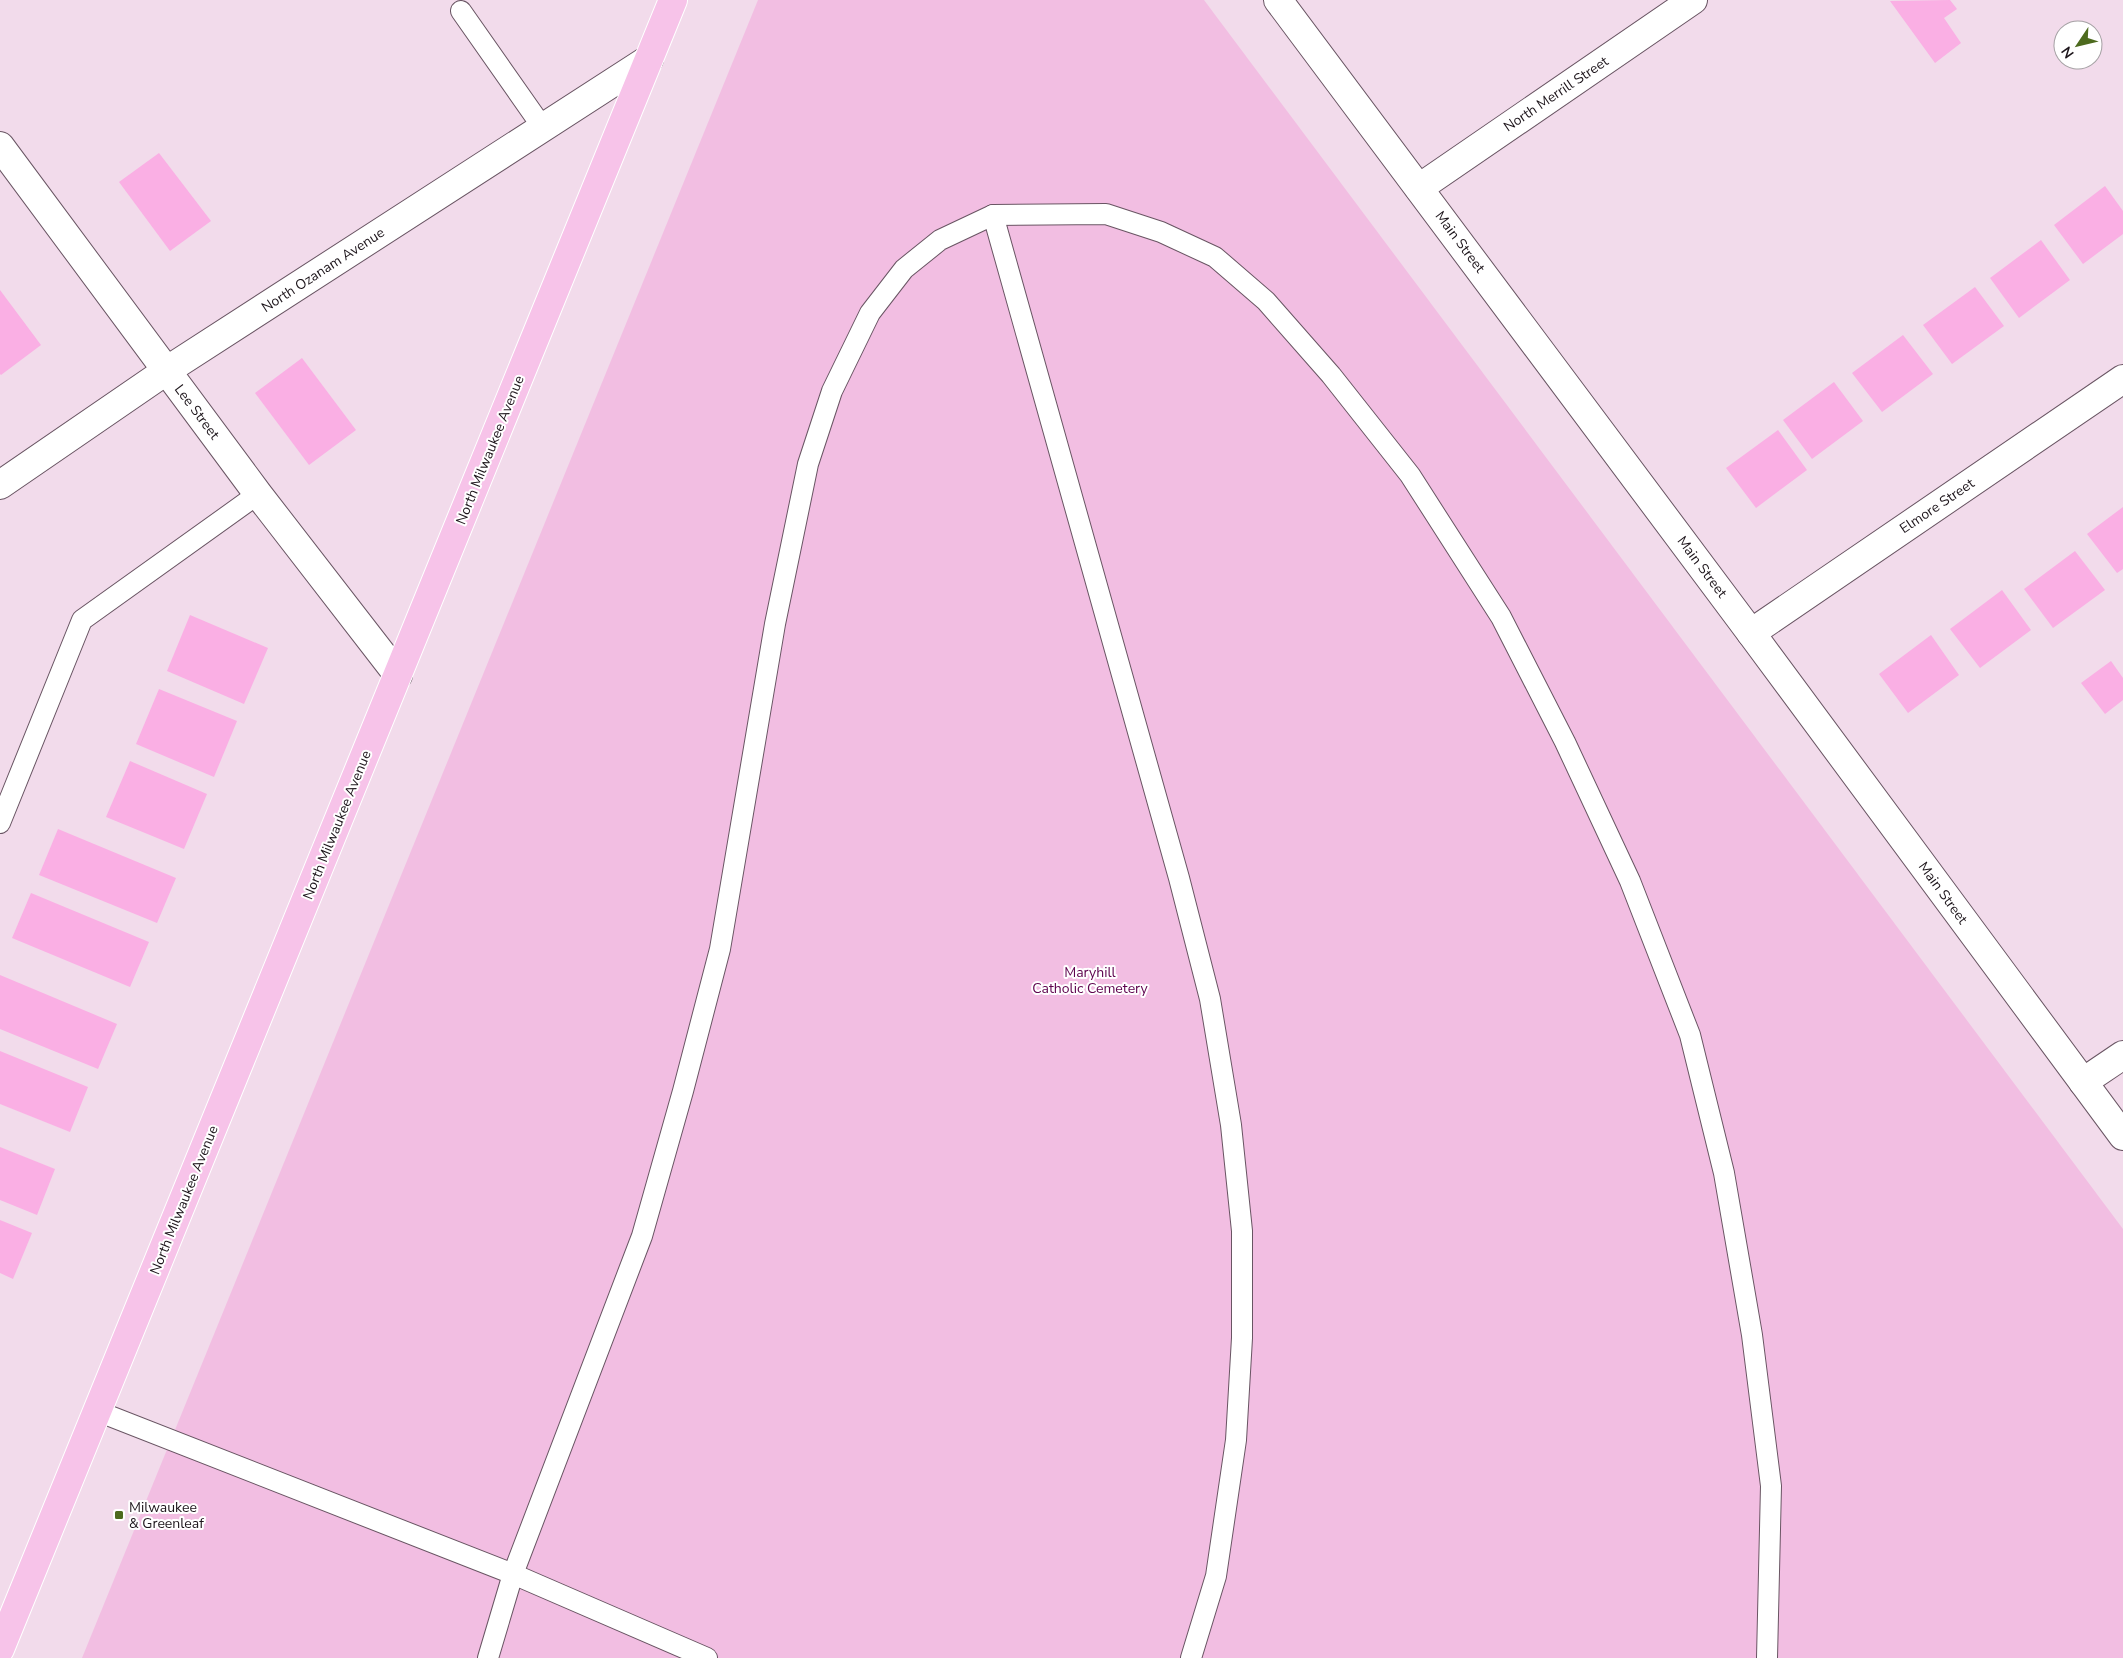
<svg xmlns="http://www.w3.org/2000/svg" width="2123" height="1658" viewBox="0 0 2123 1658" font-family="'Nunito Sans',sans-serif">
  <style>
    .green { fill: #f2bee2 }
    .building { fill: #faafe4 }
    .lines { fill: none; stroke-linecap: round; stroke-linejoin: round }
    .service-casing { stroke: #695563; stroke-width: 22 }
    .minor-casing { stroke: #695563; stroke-width: 30 }
    .primary-casing { stroke: #fff; stroke-width: 30 }
    .service { stroke: #fff; stroke-width: 20 }
    .minor { stroke: #fff; stroke-width: 28 }
    .primary { stroke: #f7c3e9; stroke-width: 28 }
    .poi-dot { fill: #4d6a1e; stroke: #fff; stroke-width: 2 }
    .labels { text-anchor: middle; dominant-baseline: central; stroke-width: 4; stroke-linejoin: round; paint-order: stroke }
    .street-label { font-size: 14px; fill: #1d151b; stroke: #fff }
    .park-label { font-size: 14px; fill: #5d024d; stroke: #fff }
    .poi-label { font-size: 14px; fill: #1d151b; stroke: #fff; text-anchor: start }
  </style>
  <rect width="100%" height="100%" fill="#f2dbeb"/>
  <polygon class="green" points="758,0 1204,0 2123,1229 2123,1658 82,1658"/>
  <g class="building">
    <polygon points="1950,0 1957,9 1944,18 1961,43 1935,63 1890,1"/>
    <polygon points="159,153 211,221 170,251 119,182"/>
    <polygon points="2105,186 2123,211 2123,234 2083,264 2054,225"/>
    <polygon points="2041,240 2070,280 2019,318 1990,278"/>
    <polygon points="1975,287 2004,326 1952,364 1923,325"/>
    <polygon points="0,290 41,345 1,375 0,374"/>
    <polygon points="1903,335 1933,374 1882,412 1852,373"/>
    <polygon points="302,358 356,430 309,465 255,393"/>
    <polygon points="1834,382 1863,421 1812,459 1783,420"/>
    <polygon points="1778,430 1807,470 1756,508 1726,468"/>
    <polygon points="2123,507 2123,569 2117,573 2087,534"/>
    <polygon points="2075,551 2105,590 2053,628 2024,589"/>
    <polygon points="2002,590 2031,630 1980,668 1950,629"/>
    <polygon points="190,615 268,648 244,704 167,671"/>
    <polygon points="1931,635 1959,675 1908,713 1879,674"/>
    <polygon points="2111,661 2123,678 2123,700 2105,714 2081,683"/>
    <polygon points="159,689 237,721 214,777 136,744"/>
    <polygon points="130,761 207,794 184,849 106,817"/>
    <polygon points="58,829 176,878 157,923 39,875"/>
    <polygon points="31,893 149,942 130,987 12,938"/>
    <polygon points="0,975 117,1024 98,1069 0,1029"/>
    <polygon points="0,1051 88,1087 70,1132 0,1104"/>
    <polygon points="0,1147 55,1169 37,1215 0,1200"/>
    <polygon points="0,1220 32,1233 13,1279 0,1273"/>
  </g>
  <g class="lines">
    <g class="service-casing">
      <g id="service">
        <polyline points="461,11 543,128"/>
        <polyline points="993,215 1179,878 1210,999 1231,1125 1242,1231 1242,1338 1236,1440 1216,1576 1191,1658"/>
        <polyline points="0,823 82,620 258,494"/>
        <polyline points="97,1411 513,1574 707,1658"/>
        <polyline points="488,1658 513,1574 642,1236 683,1091 720,949 775,624 808,464 832,391 870,313 904,269 940,240 993,215 1106,214 1161,232 1215,257 1266,301 1331,375 1410,475 1501,617 1565,742 1630,881 1690,1035 1724,1173 1752,1335 1771,1486 1767,1658"/>
      </g>
    </g>
    <g class="minor-casing">
      <g id="minor">
        <polyline points="1278,0 1751,633 2123,1136"/>
        <polyline points="0,146 258,494 398,675"/>
        <polyline points="1419,188 1693,0"/>
        <polyline points="0,485 166,371 649,59"/>
        <polyline points="1751,633 2123,379"/>
        <polyline points="2083,1082 2123,1055"/>
      </g>
    </g>
    <g class="primary-casing">
      <polyline id="primary" points="0,1649 673,0"/>
    </g>
    <use href="#service" class="service"/>
    <use href="#minor" class="minor"/>
    <use href="#primary" class="primary"/>
  </g>
  <rect class="poi-dot" x="114" y="1510" width="10" height="10" rx="2.5"/>
  <g class="labels">
    <g class="street-label">
      <text transform="translate(1556 94) rotate(-34)">North Merrill Street</text>
      <text transform="translate(1460 242) rotate(53)">Main Street</text>
      <text transform="translate(323 270) rotate(-33)">North Ozanam Avenue</text>
      <text transform="translate(197 412) rotate(53)">Lee Street</text>
      <text transform="translate(490 450) rotate(-68)">North Milwaukee Avenue</text>
      <text transform="translate(1937 506) rotate(-34)">Elmore Street</text>
      <text transform="translate(1702 567) rotate(53)">Main Street</text>
      <text transform="translate(337 825) rotate(-68)">North Milwaukee Avenue</text>
      <text transform="translate(1943 893) rotate(54)">Main Street</text>
      <text transform="translate(184 1200) rotate(-68)">North Milwaukee Avenue</text>
    </g>
    <g class="park-label">
      <text x="1090" y="972">Maryhill<tspan x="1090" dy="16">Catholic Cemetery</tspan></text>
    </g>
    <g class="poi-label">
      <text x="129" y="1507">Milwaukee<tspan x="129" dy="16">&amp; Greenleaf</tspan></text>
    </g>
  </g>
  <g transform="translate(2078 45) rotate(235)"><circle r="24" fill="#ffffff" stroke="#a5a1a4"/>
  <path d="M0-4L9 19L0 12L-9 19Z" fill="#4d6a1e"/>
  <text y="-8" font-size="14" font-weight="bold" text-anchor="middle" fill="#1d151b">N</text>
  </g>
</svg>
